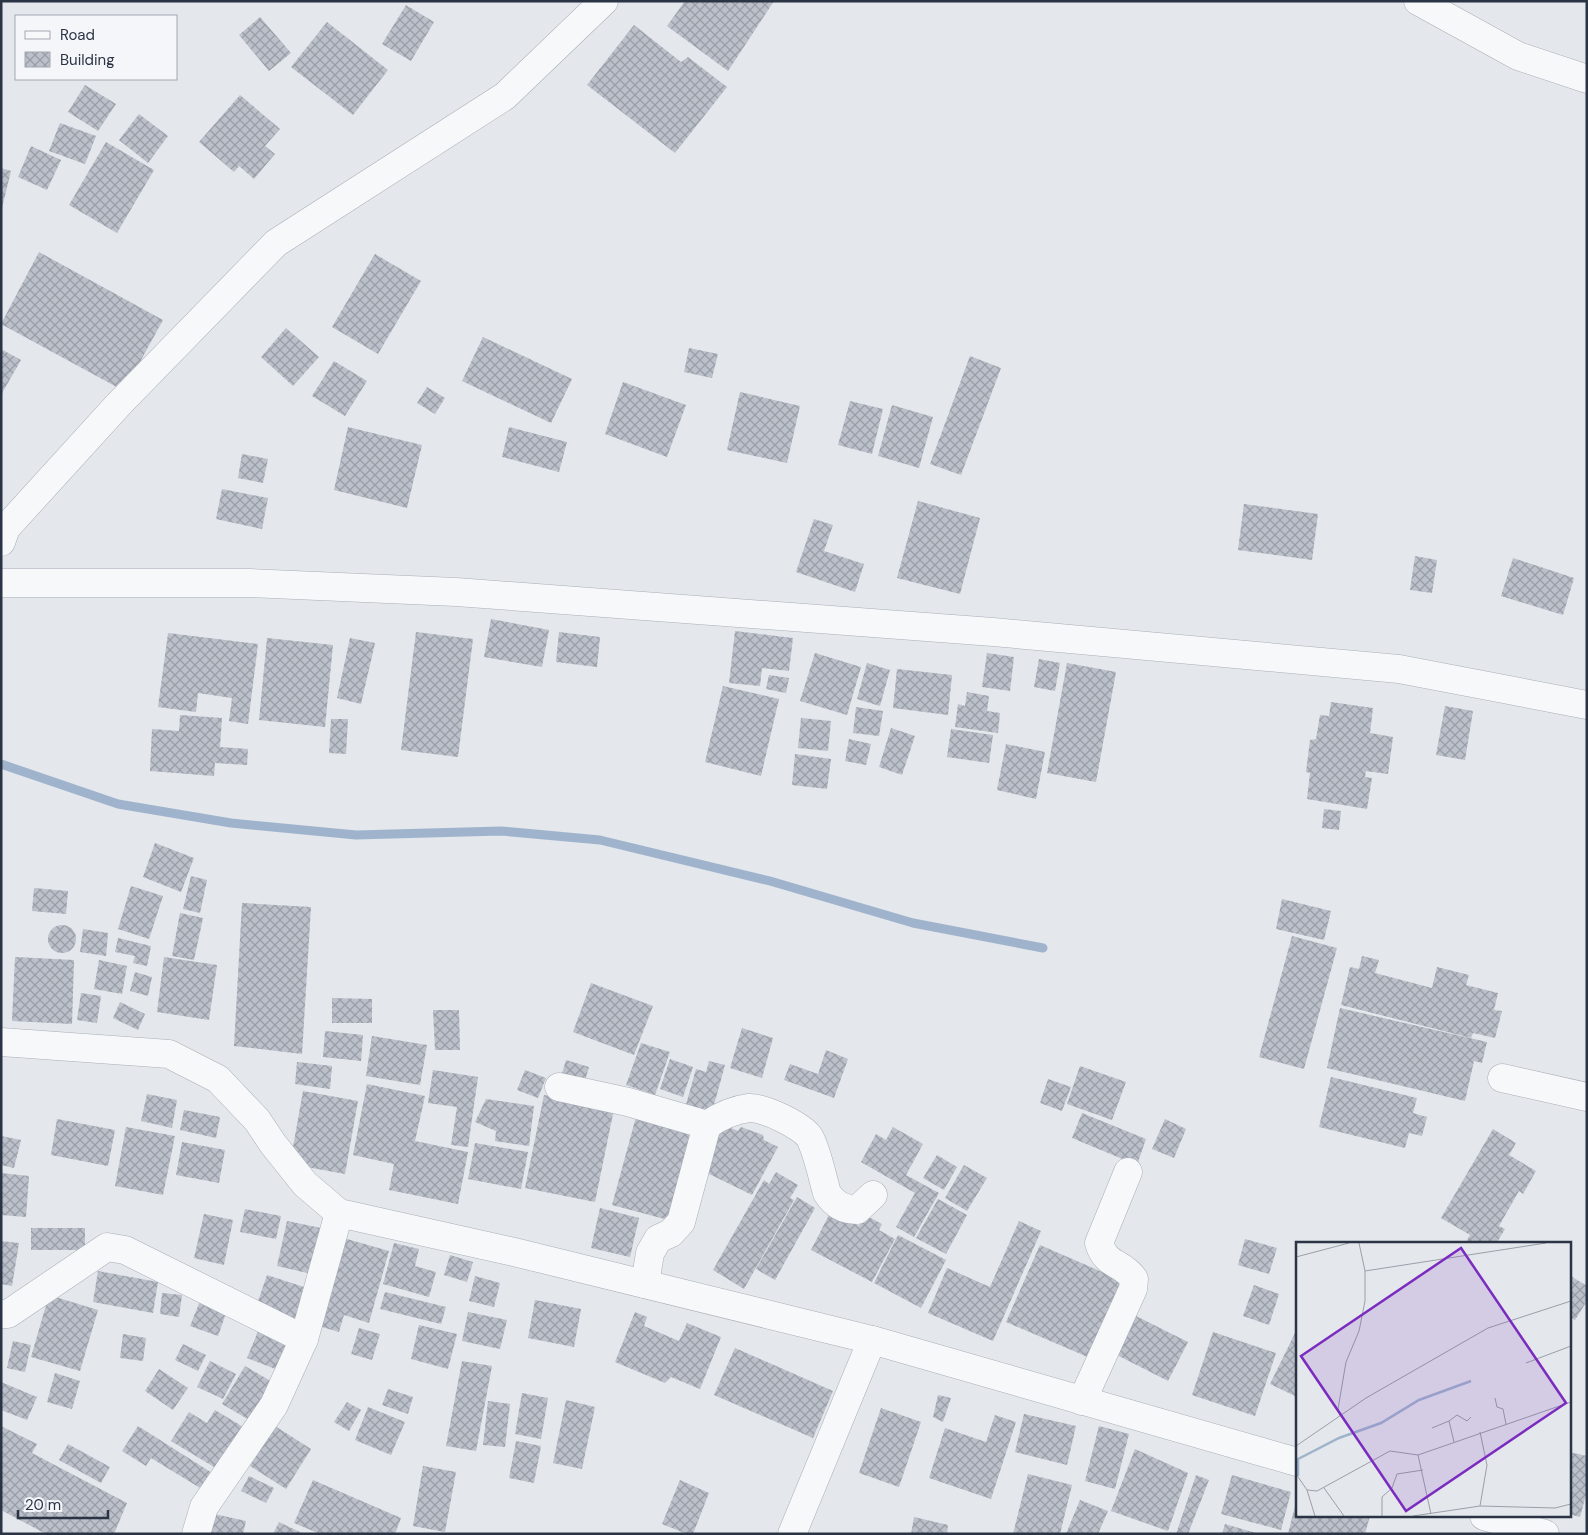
<svg xmlns="http://www.w3.org/2000/svg" width="1588" height="1535" viewBox="0 0 1588 1535" font-family="'DM Sans',sans-serif">
  <style>
    .lines { fill: none; stroke-linecap: round; stroke-linejoin: round }
    .stream { stroke: #9fb4cc; stroke-width: 9 }
    .building { fill: url(#building-cross-hatch) }
    .minor-casing { stroke: #a9aeb7; stroke-width: 29 }
    .minor { stroke: #f7f8fa; stroke-width: 28 }
    .inset-river { fill: none; stroke: #9fb4cc; stroke-width: 2.5 }
    .inset-road { fill: none; stroke: #9a9fa9; stroke-width: 1 }
    .view { fill: #7b2cbf; fill-opacity: 0.15; stroke: #7b2cbf; stroke-width: 2.5 }
    .inset-edge { fill: none; stroke: #2b3445; stroke-width: 2.5 }
  </style>
  <defs>
    <pattern id="building-cross-hatch" width="8" height="8" patternUnits="userSpaceOnUse" patternTransform="scale(1.25)"><rect width="8" height="8" fill="#bbc0ca"/><path d="M0 0l8 8M0 8l8-8" fill="none" stroke="#989da6"/></pattern>
  </defs>
  <rect width="100%" height="100%" fill="#e4e7ec"/>
  <g class="lines">
    <polyline class="stream" points="1,764 118,804 231,823 356,835 501,831 600,840 770,881 913,923 1043,948"/>
  </g>
  <g class="building">
    <polygon points="685,1 774,1 728,71 667,26"/>
    <polygon points="406,5 434,22 411,61 382,44"/>
    <polygon points="260,17 291,53 269,71 239,35"/>
    <polygon points="327,22 388,70 353,115 291,67"/>
    <polygon points="634,25 681,62 688,57 727,87 675,153 587,85"/>
    <polygon points="85,85 116,104 98,131 68,112"/>
    <polygon points="240,95 280,129 265,146 275,154 254,179 239,166 234,172 199,142"/>
    <polygon points="139,114 168,136 148,163 119,140"/>
    <polygon points="60,123 96,136 85,164 49,151"/>
    <polygon points="106,142 154,170 117,233 69,205"/>
    <polygon points="31,146 61,160 47,190 18,177"/>
    <polygon points="1,168 11,171 2,208 1,208"/>
    <polygon points="39,252 163,320 124,391 1,324"/>
    <polygon points="375,254 421,281 378,354 332,327"/>
    <polygon points="286,328 319,357 293,386 261,357"/>
    <polygon points="483,337 572,379 551,423 462,381"/>
    <polygon points="689,348 718,354 712,378 684,372"/>
    <polygon points="1,349 21,360 1,395"/>
    <polygon points="970,356 1001,368 961,475 930,464"/>
    <polygon points="334,361 367,381 345,416 312,396"/>
    <polygon points="623,382 686,405 667,457 605,434"/>
    <polygon points="427,387 445,398 435,414 417,403"/>
    <polygon points="740,392 800,406 787,463 727,450"/>
    <polygon points="850,401 883,409 872,454 838,445"/>
    <polygon points="892,405 933,417 919,468 878,456"/>
    <polygon points="348,427 422,445 407,508 334,490"/>
    <polygon points="509,427 567,442 559,472 502,457"/>
    <polygon points="242,454 268,459 263,483 238,478"/>
    <polygon points="222,489 268,498 262,529 216,519"/>
    <polygon points="918,501 980,518 960,594 897,578"/>
    <polygon points="1244,504 1318,514 1312,560 1238,550"/>
    <polygon points="814,519 833,525 824,551 864,564 855,592 796,572"/>
    <polygon points="1415,556 1437,560 1432,593 1410,590"/>
    <polygon points="1513,558 1574,578 1563,615 1501,596"/>
    <polygon points="491,619 549,630 542,667 484,657"/>
    <polygon points="735,631 793,638 789,671 762,668 760,686 729,683"/>
    <polygon points="416,632 473,639 458,757 401,750"/>
    <polygon points="559,632 600,637 597,667 556,662"/>
    <polygon points="168,633 258,644 248,724 229,721 232,698 198,693 196,712 158,707"/>
    <polygon points="267,638 333,645 325,727 259,720"/>
    <polygon points="350,638 375,643 361,704 337,698"/>
    <polygon points="815,653 861,667 847,715 800,701"/>
    <polygon points="987,653 1014,657 1010,691 982,687"/>
    <polygon points="1039,659 1060,663 1055,691 1034,687"/>
    <polygon points="867,663 890,670 880,706 857,699"/>
    <polygon points="1067,663 1116,672 1096,782 1047,773"/>
    <polygon points="897,669 952,675 948,715 893,708"/>
    <polygon points="769,675 789,678 786,693 766,689"/>
    <polygon points="723,686 779,699 761,776 705,762"/>
    <polygon points="967,692 989,696 987,711 1000,713 998,733 955,727 958,704 965,706"/>
    <polygon points="1331,702 1373,708 1370,733 1393,737 1388,774 1366,771 1365,777 1372,778 1367,809 1307,799 1310,773 1306,772 1310,740 1316,739 1320,715 1329,716"/>
    <polygon points="1445,706 1473,711 1465,760 1436,755"/>
    <polygon points="856,707 883,711 879,736 853,733"/>
    <polygon points="180,715 222,718 220,747 248,749 247,765 215,763 214,776 150,771 152,729 179,731"/>
    <polygon points="801,718 831,721 828,751 798,748"/>
    <polygon points="331,719 348,719 346,754 329,753"/>
    <polygon points="891,728 915,736 902,775 879,767"/>
    <polygon points="951,729 993,735 989,763 947,757"/>
    <polygon points="849,739 871,744 866,765 845,761"/>
    <polygon points="1006,744 1045,752 1036,799 997,790"/>
    <polygon points="795,754 831,759 827,789 792,785"/>
    <polygon points="1324,809 1341,811 1339,830 1322,828"/>
    <polygon points="155,843 194,858 181,892 143,877"/>
    <polygon points="191,876 207,880 200,913 183,909"/>
    <polygon points="131,886 163,896 149,939 118,929"/>
    <polygon points="34,888 68,891 66,914 32,911"/>
    <polygon points="1282,899 1331,911 1324,940 1276,929"/>
    <polygon points="242,903 311,907 302,1054 234,1046"/>
    <polygon points="180,913 203,918 194,960 172,956"/>
    <circle cx="62" cy="939" r="14"/>
    <polygon points="83,929 108,933 106,956 80,952"/>
    <polygon points="1292,936 1337,948 1304,1069 1259,1057"/>
    <polygon points="118,938 151,946 147,966 133,963 135,956 115,952"/>
    <polygon points="1362,956 1379,960 1375,973 1432,988 1437,967 1469,975 1466,985 1498,993 1494,1010 1502,1011 1495,1038 1473,1033 1471,1038 1341,1005 1350,967 1359,969"/>
    <polygon points="15,957 74,960 72,1024 12,1021"/>
    <polygon points="164,957 217,965 209,1020 157,1012"/>
    <polygon points="99,960 127,966 122,994 94,989"/>
    <polygon points="135,972 152,977 148,996 130,991"/>
    <polygon points="591,983 653,1006 634,1055 573,1032"/>
    <polygon points="81,993 101,996 97,1023 77,1020"/>
    <polygon points="332,998 372,999 372,1023 332,1023"/>
    <polygon points="120,1002 145,1014 138,1030 113,1018"/>
    <polygon points="1340,1008 1487,1042 1482,1063 1474,1061 1465,1101 1327,1068"/>
    <polygon points="433,1010 459,1010 460,1050 435,1050"/>
    <polygon points="742,1028 773,1038 762,1078 730,1068"/>
    <polygon points="325,1031 363,1035 361,1061 323,1057"/>
    <polygon points="372,1036 427,1045 420,1085 366,1076"/>
    <polygon points="641,1043 670,1052 655,1095 626,1085"/>
    <polygon points="826,1050 848,1059 834,1098 784,1080 790,1064 818,1074"/>
    <polygon points="670,1059 693,1067 683,1097 660,1089"/>
    <polygon points="566,1060 589,1067 584,1084 561,1077"/>
    <polygon points="709,1061 725,1065 711,1116 685,1108 696,1069 706,1072"/>
    <polygon points="297,1062 332,1066 330,1089 295,1084"/>
    <polygon points="1080,1066 1126,1082 1112,1120 1067,1104"/>
    <polygon points="433,1070 478,1077 468,1147 451,1145 457,1107 428,1103"/>
    <polygon points="525,1070 546,1078 538,1098 517,1090"/>
    <polygon points="1331,1077 1417,1098 1413,1113 1427,1117 1422,1136 1409,1133 1405,1148 1319,1127"/>
    <polygon points="1048,1079 1071,1087 1062,1111 1040,1103"/>
    <polygon points="367,1084 425,1096 415,1141 468,1152 458,1204 389,1190 394,1164 353,1155"/>
    <polygon points="303,1091 358,1101 345,1174 290,1164"/>
    <polygon points="147,1094 177,1100 172,1128 141,1121"/>
    <polygon points="544,1095 614,1109 595,1202 525,1188"/>
    <polygon points="486,1099 534,1106 529,1146 495,1141 496,1131 475,1122"/>
    <polygon points="184,1110 220,1117 216,1138 180,1130"/>
    <polygon points="1082,1113 1146,1139 1137,1165 1072,1138"/>
    <polygon points="636,1117 697,1134 672,1221 612,1205"/>
    <polygon points="57,1119 115,1130 108,1166 51,1155"/>
    <polygon points="1165,1119 1186,1129 1174,1158 1152,1149"/>
    <polygon points="721,1124 738,1131 741,1127 763,1135 764,1140 778,1147 752,1195 703,1171"/>
    <polygon points="126,1127 175,1136 163,1195 115,1186"/>
    <polygon points="893,1127 923,1144 906,1175 939,1193 914,1237 896,1227 915,1193 861,1162 876,1134 886,1140"/>
    <polygon points="1493,1129 1516,1143 1509,1155 1536,1171 1523,1194 1519,1191 1499,1226 1505,1229 1496,1244 1465,1244 1470,1235 1441,1218"/>
    <polygon points="1,1136 21,1140 14,1168 1,1165"/>
    <polygon points="182,1142 225,1150 219,1183 176,1175"/>
    <polygon points="475,1143 528,1152 521,1189 468,1179"/>
    <polygon points="937,1155 957,1167 944,1190 923,1178"/>
    <polygon points="964,1165 987,1178 967,1211 945,1198"/>
    <polygon points="776,1172 798,1185 790,1198 794,1200 744,1289 713,1270 764,1180 769,1184"/>
    <polygon points="1,1173 29,1176 26,1217 1,1215"/>
    <polygon points="797,1197 815,1208 775,1280 756,1269"/>
    <polygon points="938,1199 967,1215 946,1254 916,1238"/>
    <polygon points="600,1208 639,1218 630,1257 591,1248"/>
    <polygon points="245,1209 281,1216 276,1239 240,1232"/>
    <polygon points="831,1211 859,1226 865,1215 882,1224 879,1230 895,1239 872,1282 811,1250"/>
    <polygon points="204,1214 233,1220 224,1265 194,1258"/>
    <polygon points="287,1221 326,1229 316,1275 277,1266"/>
    <polygon points="1019,1221 1041,1231 993,1341 928,1313 947,1268 990,1287"/>
    <rect x="31" y="1228" width="54" height="22"/>
    <polygon points="898,1235 946,1260 921,1308 874,1283"/>
    <polygon points="340,1237 389,1251 369,1323 344,1315 339,1332 315,1325"/>
    <polygon points="1245,1239 1277,1248 1269,1274 1238,1265"/>
    <polygon points="1,1241 19,1243 12,1286 1,1284"/>
    <polygon points="394,1243 419,1249 415,1266 436,1272 429,1297 383,1284"/>
    <polygon points="1040,1245 1123,1281 1090,1358 1006,1322"/>
    <polygon points="450,1255 473,1262 467,1282 444,1275"/>
    <polygon points="98,1271 158,1282 153,1313 93,1302"/>
    <polygon points="267,1275 307,1288 296,1321 256,1307"/>
    <polygon points="1569,1275 1587,1286 1587,1301 1575,1320 1569,1317"/>
    <polygon points="475,1276 500,1283 494,1307 469,1301"/>
    <polygon points="1254,1285 1279,1294 1269,1325 1243,1316"/>
    <polygon points="385,1292 446,1307 441,1324 380,1309"/>
    <polygon points="162,1293 182,1295 179,1317 160,1314"/>
    <polygon points="49,1295 98,1310 80,1371 31,1357"/>
    <polygon points="202,1296 229,1305 218,1336 190,1326"/>
    <polygon points="535,1300 581,1309 574,1347 528,1338"/>
    <polygon points="468,1312 507,1320 500,1349 462,1341"/>
    <polygon points="635,1312 647,1317 644,1326 679,1341 687,1323 721,1337 700,1389 671,1377 665,1383 615,1362"/>
    <polygon points="1134,1315 1188,1342 1168,1381 1115,1354"/>
    <polygon points="261,1324 292,1336 278,1370 247,1358"/>
    <polygon points="419,1325 457,1334 448,1369 411,1359"/>
    <polygon points="359,1328 380,1334 372,1360 351,1354"/>
    <polygon points="1297,1329 1297,1397 1270,1384"/>
    <polygon points="1213,1332 1276,1353 1255,1416 1192,1395"/>
    <polygon points="123,1334 146,1338 143,1361 120,1358"/>
    <polygon points="13,1341 31,1345 25,1372 7,1368"/>
    <polygon points="183,1344 206,1355 198,1371 175,1360"/>
    <polygon points="735,1348 833,1391 813,1438 714,1395"/>
    <polygon points="210,1361 236,1374 223,1399 197,1387"/>
    <polygon points="462,1361 492,1366 476,1451 446,1446"/>
    <polygon points="245,1366 274,1383 251,1421 222,1404"/>
    <polygon points="159,1369 188,1388 173,1410 145,1391"/>
    <polygon points="55,1373 80,1381 72,1409 47,1402"/>
    <polygon points="1,1382 37,1397 27,1420 1,1410"/>
    <polygon points="388,1389 413,1397 408,1414 382,1405"/>
    <polygon points="522,1393 548,1398 541,1439 515,1434"/>
    <polygon points="938,1395 951,1398 943,1422 933,1417"/>
    <polygon points="566,1400 595,1407 582,1469 553,1463"/>
    <polygon points="488,1401 510,1404 505,1447 483,1445"/>
    <polygon points="347,1402 361,1410 349,1431 334,1422"/>
    <polygon points="368,1407 405,1422 391,1455 355,1440"/>
    <polygon points="881,1408 921,1422 899,1487 859,1473"/>
    <polygon points="215,1410 245,1428 219,1470 171,1441 189,1412 207,1423"/>
    <polygon points="1024,1414 1076,1426 1067,1465 1015,1452"/>
    <polygon points="995,1415 1016,1422 991,1499 929,1478 945,1428 986,1442"/>
    <polygon points="1,1426 37,1444 32,1453 127,1503 114,1534 46,1534 1,1510"/>
    <polygon points="138,1426 220,1478 210,1494 151,1458 146,1466 122,1451"/>
    <polygon points="275,1426 311,1449 286,1489 250,1466"/>
    <polygon points="1099,1426 1129,1434 1115,1489 1085,1481"/>
    <polygon points="516,1441 541,1446 534,1483 509,1478"/>
    <polygon points="68,1444 110,1467 101,1483 59,1460"/>
    <polygon points="1135,1449 1188,1473 1168,1531 1111,1511"/>
    <polygon points="1569,1452 1587,1456 1587,1491 1580,1517 1569,1514"/>
    <polygon points="423,1466 456,1472 445,1532 413,1526"/>
    <polygon points="1028,1474 1072,1485 1060,1534 1013,1534"/>
    <polygon points="1196,1475 1209,1480 1188,1534 1176,1534"/>
    <polygon points="1232,1475 1291,1492 1281,1530 1221,1514"/>
    <polygon points="249,1476 274,1488 266,1503 241,1491"/>
    <polygon points="313,1480 401,1518 395,1534 320,1534 294,1523"/>
    <polygon points="680,1480 709,1493 693,1534 687,1534 662,1524"/>
    <polygon points="1080,1500 1108,1511 1098,1534 1066,1534"/>
    <polygon points="1296,1502 1297,1516 1370,1516 1365,1534 1288,1534"/>
    <polygon points="210,1513 246,1521 243,1534 205,1534"/>
    <polygon points="914,1517 948,1525 947,1534 911,1534"/>
    <polygon points="279,1522 304,1534 273,1534"/>
    <polygon points="1225,1524 1256,1533 1256,1534 1222,1534"/>
  </g>
  <g class="lines">
    <g class="minor-casing">
      <g id="minor">
        <polyline points="1418,1 1518,56 1587,79"/>
        <polyline points="1,542 6,528 118,405 276,243 505,96 604,1"/>
        <polyline points="1,583 250,583 456,592 993,632 1399,669 1587,705"/>
        <polyline points="1,1042 169,1054 218,1079 257,1120 273,1144 305,1184 339,1213 514,1252 872,1340 1297,1462"/>
        <polyline points="1502,1078 1587,1097"/>
        <polyline points="559,1087 628,1102 707,1125 681,1222 671,1233 658,1239 650,1253 645,1284"/>
        <path d="M707,1125C720,1116 733,1110 749,1108C763,1107 803,1126 810,1138C818,1154 822,1176 827,1193C834,1204 844,1210 857,1210L873,1195"/>
        <polyline points="1,1314 8,1314 107,1247 125,1250 304,1339"/>
        <path d="M1082,1401L1133,1289L1134,1279C1122,1261 1106,1267 1099,1243L1128,1172"/>
        <polyline points="1484,1516 1545,1534"/>
        <polyline points="196,1534 204,1507 274,1405 304,1339 339,1213"/>
        <polyline points="792,1534 872,1340"/>
      </g>
    </g>
    <use href="#minor" class="minor"/>
  </g>
  <g transform="translate(1296 1242)">
    <rect width="275" height="275" fill="#e4e7ec"/>
    <path class="inset-river" d="M2,234V217L8,214L43,196L85,181L123,158L175,139"/>
    <path class="inset-road" d="M0,15L53,1M69,29L250,1M230,121L275,104M199,156L201,165L207,167L210,182M44,174L42,167L50,120L63,89L69,59V29L63,1M153,179L161,173L171,179L175,175M136,186L153,179L158,200M0,204L70,156L192,86L275,59M122,213L135,272M0,232L11,248L21,249L94,209L122,213L275,160M28,246L48,274M11,248L19,274M184,264L191,223L184,190M86,274V255L96,246L101,232L127,228M117,274L184,264L259,266L275,262"/>
    <path class="view" d="M165,6L270,161L110,269L5,114Z"/>
    <rect width="275" height="275" class="inset-edge"/>
  </g>
  <rect width="1588" height="1535" fill="none" stroke="#2b3445" stroke-width="5"/>
  <rect x="15" y="15" width="162" height="65" fill="#f4f6f9" stroke="#a4a8b1"/>
  <rect x="25" y="31" width="25" height="8" fill="#f7f8fa" stroke="#a4a8b1"/>
  <text x="60" y="40" font-size="15" fill="#2b3445">Road</text>
  <rect x="25" y="52" width="25" height="15" fill="url(#building-cross-hatch)" stroke="#a4a8b1"/>
  <text x="60" y="65" font-size="15" fill="#2b3445">Building</text>
  <path d="M18 1510v8h90v-8" fill="none" stroke="#2b3445" stroke-width="2.5"/>
  <text x="25" y="1510" font-size="15" fill="#2b3445" stroke="#f4f6f9" stroke-width="4" paint-order="stroke">20 m</text>
</svg>
